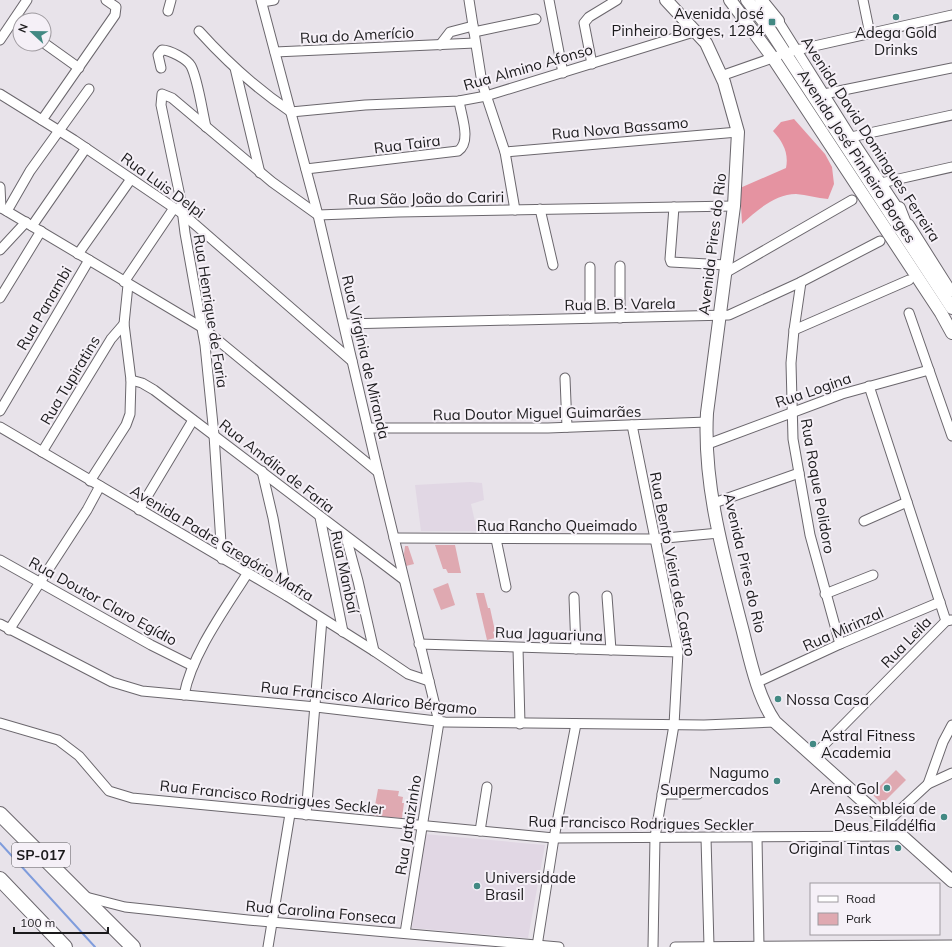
<svg xmlns="http://www.w3.org/2000/svg" width="952" height="947" viewBox="0 0 952 947" font-family="Mulish,sans-serif">
  <style>
    .built { fill: #e1d7e4 }
    .green { fill: #dfa9b1 }
    .forest { fill: #e593a1 }
    .lines { fill: none; stroke-linecap: round; stroke-linejoin: round }
    .stream { stroke: #7f9cdc; stroke-width: 2 }
    .minor-casing { stroke: #6b676d; stroke-width: 11 }
    .major-casing { stroke: #6b676d; stroke-width: 14 }
    .highway-casing { stroke: #6b676d; stroke-width: 16 }
    .minor { stroke: #fff; stroke-width: 9 }
    .major { stroke: #fff; stroke-width: 12 }
    .highway { stroke: #fff; stroke-width: 14 }
    .poi-dot { fill: #428983; stroke: #f5f0f7; stroke-width: 1.5 }
    .labels { text-anchor: middle; dominant-baseline: central; stroke-width: 4; stroke-linejoin: round; paint-order: stroke }
    .shield { fill: #f5f0f7; stroke: #5c5a5e; stroke-width: 1 }
    .shield-label { font-size: 14px; font-weight: bold; fill: #1b1a1c }
    .poi-label { font-size: 15px; fill: #1b1a1c; stroke: #f5f0f7; text-anchor: end }
    .street-label { font-size: 15px; fill: #1b1a1c; stroke: #f5f0f7 }
  </style>
  <rect width="100%" height="100%" fill="#e8e3ea"/>
  <g class="built">
    <polygon points="470,482 482,483 484,500 471,504 477,531 421,531 415,485"/>
    <polygon points="424,834 545,845 528,938 412,928"/>
  </g>
  <g class="green">
    <polygon points="435,545 455,545 461,573 448,573 446,569 443,569"/>
    <polygon points="405,546 408,546 414,564 406,566 404,554"/>
    <polygon points="448,583 455,605 441,610 433,589"/>
    <polygon points="476,593 484,593 488,608 490,608 495,631 493,632 495,638 487,640"/>
    <polygon points="896,770 906,780 882,804 872,794"/>
    <polygon points="378,789 399,791 398,796 403,797 402,803 404,803 402,818 373,816"/>
  </g>
  <path class="forest" d="M794,119L825,154L832,167L834,184L828,199C817,198 807,195 796,194C775,194 756,211 742,224L740,188L786,168C789,153 783,142 773,131L781,122Z"/>
  <g class="lines">
    <polyline class="stream" points="0,843 95,947"/>
    <g class="minor-casing">
      <g id="minor">
        <polyline points="261,0 318,215 378,472 439,722 405,933"/>
        <polyline points="469,0 482,83 505,152 515,210"/>
        <polyline points="549,0 563,73"/>
        <polyline points="863,0 870,34"/>
        <polyline points="262,2 274,0"/>
        <polyline points="168,11 171,0"/>
        <polyline points="775,16 851,137 902,214"/>
        <path d="M199,31C226,61 257,89 291,112L365,105L459,101L486,96L697,31"/>
        <polyline points="474,32 536,19"/>
        <polyline points="0,40 27,0"/>
        <polyline points="44,43 79,68"/>
        <polyline points="440,45 450,32 473,26"/>
        <polyline points="792,51 952,15"/>
        <polyline points="275,52 475,43"/>
        <polyline points="592,64 584,23 589,17 617,0"/>
        <path d="M161,68L158,55L162,50C170,50 187,59 191,66C198,80 202,110 206,127"/>
        <polyline points="235,68 260,173"/>
        <polyline points="721,76 778,56"/>
        <polyline points="0,94 74,140 183,214 352,361"/>
        <polyline points="824,94 952,68"/>
        <polyline points="42,120 115,15 116,7 106,0"/>
        <polyline points="851,137 952,115"/>
        <polyline points="505,152 738,132"/>
        <path d="M306,169L458,151C472,142 461,115 459,101"/>
        <polyline points="881,183 952,167"/>
        <polyline points="0,187 1,208"/>
        <polyline points="0,207 203,328 378,472"/>
        <polyline points="674,207 670,259 671,262 726,265"/>
        <polyline points="540,209 553,265"/>
        <polyline points="7,211 30,171 89,89"/>
        <polyline points="909,224 952,292"/>
        <polyline points="32,226 86,148"/>
        <polyline points="0,250 26,222"/>
        <polyline points="78,254 131,179"/>
        <polyline points="620,266 620,318"/>
        <polyline points="725,273 852,200"/>
        <polyline points="124,282 174,208"/>
        <polyline points="801,282 794,330 791,363 793,439 810,535 840,644"/>
        <polyline points="0,298 41,231"/>
        <polyline points="909,313 952,436"/>
        <polyline points="590,318 590,267"/>
        <polyline points="344,324 729,315 801,282 880,241"/>
        <polyline points="794,330 909,280"/>
        <polyline points="565,378 567,427"/>
        <polyline points="131,380 142,383 154,390 403,579"/>
        <polyline points="869,386 946,621"/>
        <polyline points="0,411 89,260"/>
        <polyline points="632,425 678,652 674,725 655,837 653,947"/>
        <polyline points="0,427 287,596 374,651 408,674 429,681"/>
        <polyline points="368,428 548,428 707,422"/>
        <polyline points="708,444 842,394 929,370"/>
        <polyline points="42,452 111,339 124,324"/>
        <polyline points="262,471 273,518 287,596"/>
        <polyline points="90,481 126,425 130,414 131,380 124,324 128,285"/>
        <polyline points="714,503 799,473"/>
        <polyline points="139,510 193,420"/>
        <polyline points="320,517 343,632"/>
        <polyline points="864,521 907,502"/>
        <polyline points="346,537 358,581 374,651"/>
        <polyline points="394,538 655,539 719,533"/>
        <polyline points="496,539 506,587"/>
        <polyline points="222,559 214,435 205,345 185,233 181,201 161,105 162,94 172,98 272,182 318,215 398,212 734,206"/>
        <polyline points="0,560 151,645 193,666"/>
        <polyline points="825,594 873,575"/>
        <polyline points="607,596 611,650"/>
        <polyline points="574,597 576,649"/>
        <polyline points="0,624 112,682 142,691 316,707 445,722 704,725 775,722"/>
        <polyline points="9,630 87,510 100,486"/>
        <polyline points="419,644 678,652"/>
        <polyline points="518,648 520,724"/>
        <polyline points="758,682 840,644 940,602"/>
        <path d="M184,695C192,654 225,609 247,574"/>
        <polyline points="0,723 58,740 79,756 109,791 132,798 554,838 902,836"/>
        <polyline points="813,756 946,621 951,620"/>
        <polyline points="928,784 943,742 952,725"/>
        <polyline points="662,794 698,794"/>
        <polyline points="306,815 322,619"/>
        <polyline points="887,822 928,784 952,773"/>
        <polyline points="480,831 487,787"/>
        <polyline points="706,838 709,946"/>
        <polyline points="757,838 759,946"/>
        <polyline points="86,897 125,907 248,920 559,947"/>
        <polyline points="537,946 554,838 576,724"/>
        <polyline points="268,947 290,814"/>
        <polyline points="675,947 952,945"/>
      </g>
    </g>
    <g class="major-casing">
      <g id="major">
        <path d="M666,0L706,43L724,82L738,132L734,206L707,413C703,485 724,558 742,628C750,659 757,696 775,722L952,881"/>
        <polyline points="730,0 773,58 941,313 952,333"/>
        <polyline points="747,0 768,27 952,308"/>
        <polyline points="761,0 778,21"/>
        <polyline points="899,208 910,236"/>
      </g>
    </g>
    <g class="highway-casing">
      <g id="highway">
        <polyline points="0,814 133,947"/>
        <polyline points="0,879 65,947"/>
      </g>
    </g>
    <use href="#minor" class="minor"/>
    <use href="#major" class="major"/>
    <use href="#highway" class="highway"/>
  </g>
  <g class="poi-dot">
    <circle cx="896" cy="17" r="4"/>
    <rect x="768" y="18" width="8" height="8" rx="2"/>
    <circle cx="778" cy="699" r="4"/>
    <circle cx="813" cy="744" r="4"/>
    <circle cx="777" cy="781" r="4"/>
    <circle cx="887" cy="788" r="4"/>
    <circle cx="944" cy="817" r="4"/>
    <circle cx="898" cy="848" r="4"/>
    <circle cx="477" cy="886" r="4"/>
  </g>
  <g class="labels">
    <rect class="shield" x="12" y="843" width="58" height="24" rx="3"/>
    <g class="shield-label">
      <text x="41" y="855">SP-017</text>
    </g>
    <g class="poi-label">
      <text x="764" y="13">Avenida José<tspan x="764" dy="17">Pinheiro Borges, 1284</tspan></text>
      <text x="896" y="32" text-anchor="middle">Adega Gold<tspan x="896" dy="17">Drinks</tspan></text>
      <text x="786" y="699" text-anchor="start">Nossa Casa</text>
      <text x="821" y="735" text-anchor="start">Astral Fitness<tspan x="821" dy="17">Academia</tspan></text>
      <text x="769" y="772">Nagumo<tspan x="769" dy="17">Supermercados</tspan></text>
      <text x="879" y="788">Arena Gol</text>
      <text x="936" y="808">Assembleia de<tspan x="936" dy="17">Deus Filadélfia</tspan></text>
      <text x="890" y="848">Original Tintas</text>
      <text x="485" y="877" text-anchor="start">Universidade<tspan x="485" dy="17">Brasil</tspan></text>
    </g>
    <g class="street-label">
      <text transform="translate(357 35) rotate(-3)">Rua do Amerício</text>
      <text transform="translate(528 67) rotate(-16)">Rua Almino Afonso</text>
      <text transform="translate(620 128) rotate(-5)">Rua Nova Bassamo</text>
      <text transform="translate(871 139) rotate(57)">Avenida David Domingues Ferreira</text>
      <text transform="translate(407 144) rotate(-7)">Rua Taira</text>
      <text transform="translate(857 156) rotate(57)">Avenida José Pinheiro Borges</text>
      <text transform="translate(163 185) rotate(36)">Rua Luis Delpi</text>
      <text transform="translate(426 198) rotate(-1)">Rua São João do Cariri</text>
      <text transform="translate(712 244) rotate(-83)">Avenida Pires do Rio</text>
      <text transform="translate(620 304) rotate(-1)">Rua B. B. Varela</text>
      <text transform="translate(44 308) rotate(-60)">Rua Panambi</text>
      <text transform="translate(211 311) rotate(81)">Rua Henrique de Faria</text>
      <text transform="translate(366 357) rotate(77)">Rua Virgínia de Miranda</text>
      <text transform="translate(70 380) rotate(-59)">Rua Tupiratins</text>
      <text transform="translate(813 390) rotate(-19)">Rua Logina</text>
      <text transform="translate(537 413) rotate(-1)">Rua Doutor Miguel Guimarães</text>
      <text transform="translate(277 466) rotate(38)">Rua Amália de Faria</text>
      <text transform="translate(818 486) rotate(80)">Rua Roque Polidoro</text>
      <text x="557" y="525">Rua Rancho Queimado</text>
      <text transform="translate(222 543) rotate(31)">Avenida Padre Gregório Mafra</text>
      <text transform="translate(745 563) rotate(77)">Avenida Pires do Rio</text>
      <text transform="translate(673 564) rotate(79)">Rua Bento Vieira de Castro</text>
      <text transform="translate(345 572) rotate(78)">Rua Manbaí</text>
      <text transform="translate(103 601) rotate(29)">Rua Doutor Claro Egídio</text>
      <text transform="translate(843 629) rotate(-24)">Rua Mirinzal</text>
      <text transform="translate(549 634) rotate(2)">Rua Jaguariuna</text>
      <text transform="translate(906 642) rotate(-46)">Rua Leila</text>
      <text transform="translate(369 698) rotate(6)">Rua Francisco Alarico Bérgamo</text>
      <text transform="translate(272 797) rotate(6)">Rua Francisco Rodrigues Seckler</text>
      <text transform="translate(641 823) rotate(1)">Rua Francisco Rodrigues Seckler</text>
      <text transform="translate(408 825) rotate(-81)">Rua Jataizinho</text>
      <text transform="translate(321 912) rotate(5)">Rua Carolina Fonseca</text>
    </g>
  </g>
  <rect x="810" y="883" width="130" height="52" fill="#f5f0f7" stroke="#9e9a9f"/>
  <rect x="818" y="896" width="20" height="6" fill="#ffffff" stroke="#9e9a9f"/>
  <text x="846" y="903" font-size="12" fill="#1b1a1c">Road</text>
  <rect x="818" y="913" width="20" height="12" fill="#dfa9b1" stroke="#9e9a9f"/>
  <text x="846" y="923" font-size="12" fill="#1b1a1c">Park</text>
  <g transform="translate(32 32) rotate(292)"><circle r="19" fill="#f5f0f7" stroke="#9e9a9f"/>
  <path d="M0-3L7 15L0 10L-7 15Z" fill="#428983"/>
  <text y="-6" font-size="11" font-weight="bold" text-anchor="middle" fill="#1b1a1c">N</text>
  </g>
  <path d="M14 927v6h94v-6" fill="none" stroke="#1b1a1c" stroke-width="2"/>
  <text x="20" y="927" font-size="12" fill="#1b1a1c" stroke="#f5f0f7" stroke-width="3" paint-order="stroke">100 m</text>
</svg>
